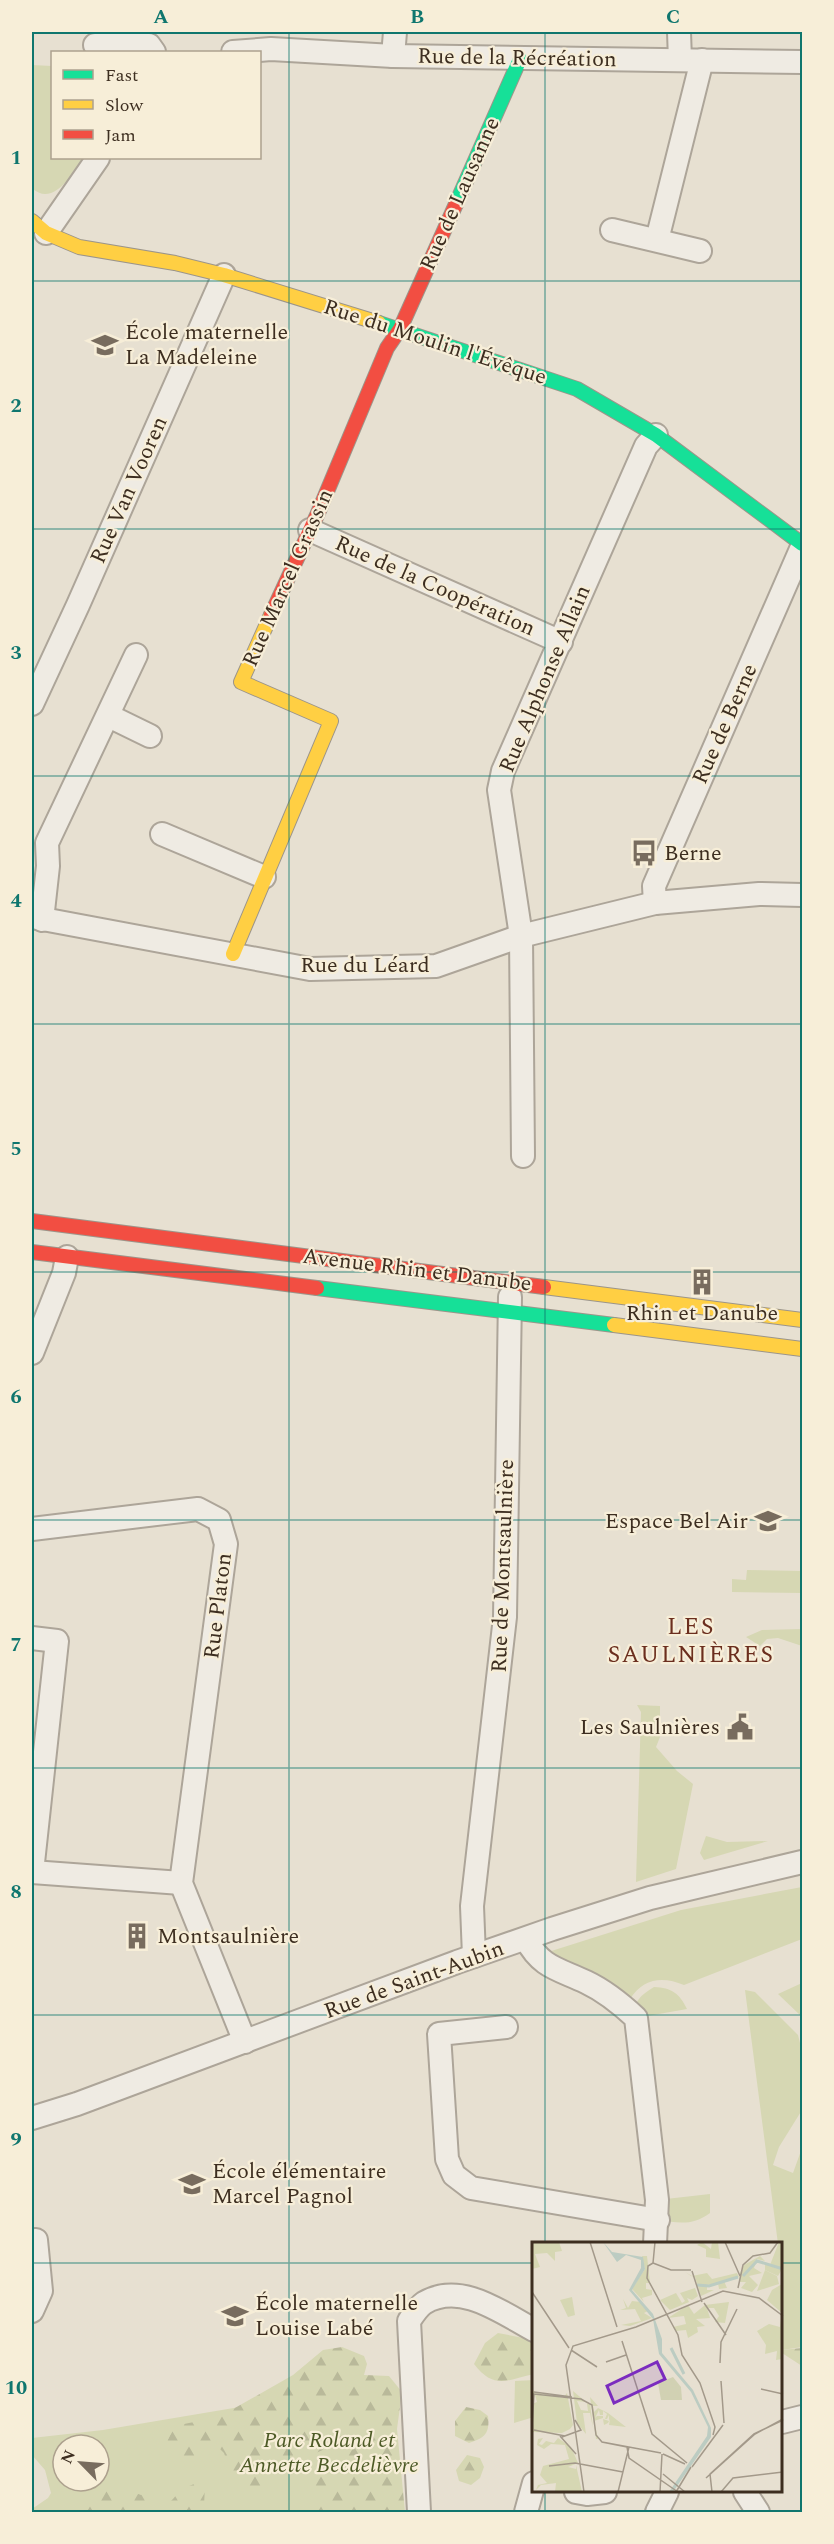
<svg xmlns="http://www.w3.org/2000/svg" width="834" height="2544" viewBox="0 0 834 2544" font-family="Spectral,serif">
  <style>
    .green { fill: #d6d7b3; fill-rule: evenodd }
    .forest { fill: url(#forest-firs) }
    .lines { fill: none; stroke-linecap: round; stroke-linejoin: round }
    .street-casing { stroke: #ada599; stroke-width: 26 }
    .fast-casing { stroke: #9c958a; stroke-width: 16 }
    .slow-casing { stroke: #9c958a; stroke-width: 16 }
    .jam-casing { stroke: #9c958a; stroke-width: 16 }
    .street { stroke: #efebe3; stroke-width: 22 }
    .fast { stroke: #16e098; stroke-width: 14 }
    .slow { stroke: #ffcf43; stroke-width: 14 }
    .jam { stroke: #f24e42; stroke-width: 14 }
    .grid { fill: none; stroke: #0f766e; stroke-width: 1.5; stroke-opacity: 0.55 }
    .labels { text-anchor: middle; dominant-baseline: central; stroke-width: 4.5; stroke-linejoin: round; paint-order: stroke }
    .street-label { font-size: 22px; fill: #3d2e20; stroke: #f7eed8 }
    .poi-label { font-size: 22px; fill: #3d2e20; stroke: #f7eed8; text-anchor: start }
    .park-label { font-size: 22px; font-style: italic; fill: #4d5a26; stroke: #f7eed8 }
    .neighbourhood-label { font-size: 24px; letter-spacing: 1.5px; fill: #6b2e1e; stroke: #f7eed8 }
    .inset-river { fill: none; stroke: #bcccc2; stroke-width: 3 }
    .inset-road { fill: none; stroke: #a3998a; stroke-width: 1.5 }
    .view { fill: #7b2cbf; fill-opacity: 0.15; stroke: #7b2cbf; stroke-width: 3 }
    .inset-edge { fill: none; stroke: #3d2e20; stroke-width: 3 }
    .neatline { fill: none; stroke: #0f766e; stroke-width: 2 }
    .grid-label { font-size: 20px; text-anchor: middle; font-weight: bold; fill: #0f766e }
  </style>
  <defs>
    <pattern id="forest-firs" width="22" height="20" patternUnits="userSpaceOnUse" patternTransform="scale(1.5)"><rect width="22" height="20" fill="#d6d7b3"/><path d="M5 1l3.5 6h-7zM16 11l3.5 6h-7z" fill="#b9b99a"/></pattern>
  </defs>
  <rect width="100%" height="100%" fill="#e7e0d1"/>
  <g class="green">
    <path d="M32,65L52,66V158H84C73,173 53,208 32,188Z"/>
    <polygon points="747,1570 802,1571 802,1593 732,1592 732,1579 746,1580"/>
    <polygon points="802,1629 802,1646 778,1638 767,1639 760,1646 746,1637 762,1630"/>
    <polygon points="637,1705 660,1706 660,1737 656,1747 677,1771 693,1784 676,1869 636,1882 641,1712"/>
    <polygon points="706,1836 727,1842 768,1841 704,1860 700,1853"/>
    <path d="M802,1887V1939L684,1985C663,1976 643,1978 630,1999L589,1970L545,1953L681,1910Z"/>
    <polygon points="802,1983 802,2012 801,2016 778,1994"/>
    <path d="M654,1987C672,1988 679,1993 687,2009L636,2018C632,2002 641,1995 654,1987Z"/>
    <polygon points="745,1990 755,1992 798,2035 802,2051 802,2110 779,2147 773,2165 793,2173 802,2148 802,2347 782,2350 782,2244 778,2244"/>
    <path d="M710,2194V2213C693,2226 678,2223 658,2220L657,2200Z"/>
    <polygon points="534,2380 534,2417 514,2423 515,2381"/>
    <path d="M382,2383L397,2512H32V2509L48,2498L51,2493L45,2470L32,2455V2438L103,2430ZM63,2445H99V2481H63Z"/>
  </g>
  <g class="forest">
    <path d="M498,2333L534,2340V2374C507,2380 494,2390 474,2364L485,2343Z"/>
    <polygon points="342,2347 364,2356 367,2364 364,2375 389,2376 402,2392 397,2429 405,2512 314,2512 306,2485 310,2477 337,2474 341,2450 336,2444 307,2457 290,2469 280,2472 264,2490 257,2493 246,2492 234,2481 224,2453 220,2449 195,2459 182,2458 167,2442 174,2426 219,2417 293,2375 323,2350"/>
    <polygon points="802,2348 802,2366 782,2353 782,2350"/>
    <path d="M466,2407L480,2410L488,2416C490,2433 485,2438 469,2443L455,2436V2421Z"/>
    <polygon points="467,2455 480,2458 484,2467 480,2478 471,2485 459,2481 456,2470"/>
    <polygon points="194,2484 205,2485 204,2506 194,2512 161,2512 182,2489"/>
    <path d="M112,2489L121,2496L133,2492L141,2495L156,2489L164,2496L160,2503H154L146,2512H84C88,2499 98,2490 112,2489Z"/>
  </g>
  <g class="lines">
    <g class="street-casing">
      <g id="street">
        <polyline points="679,32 680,60"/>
        <polyline points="95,45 149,45 154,52"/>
        <polyline points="233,52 271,49 393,56 802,62"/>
        <polyline points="393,56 395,32"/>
        <polyline points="612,230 700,251"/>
        <polyline points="46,233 98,158"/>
        <polyline points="657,240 702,60"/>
        <polyline points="310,530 561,642"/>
        <polyline points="32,704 78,605 224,275"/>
        <polyline points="109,716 150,736"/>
        <polyline points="162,834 264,877"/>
        <polyline points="655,903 654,886 802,547"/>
        <polyline points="32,917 310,969 436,966 521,936 655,903 759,894 802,895"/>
        <polyline points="42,920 48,866 47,843 136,655"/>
        <polyline points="523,1156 521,936 499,790 503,771 646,446 656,435"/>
        <polyline points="32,1353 64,1273 67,1257"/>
        <polyline points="32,1529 198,1509 219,1520 226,1544 181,1883 245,2042"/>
        <polyline points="32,1638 57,1641 32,1872"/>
        <polyline points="32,1872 181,1883"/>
        <path d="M526,1939C541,1968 559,1969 586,1982C605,1991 621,2004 636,2018L657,2200L655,2244"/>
        <polyline points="474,1956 472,1906 505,1617 510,1297"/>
        <polyline points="506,2027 439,2034 447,2159 454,2175 471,2188 658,2220"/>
        <polyline points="32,2118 77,2104 457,1962 552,1929 650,1898 802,1862"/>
        <polyline points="32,2311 41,2291 36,2240"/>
        <polyline points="782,2422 802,2417"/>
        <polyline points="576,2492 587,2494 605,2492"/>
        <polyline points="745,2492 758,2512"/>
        <path d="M419,2512L409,2321C413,2315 418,2307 424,2303C461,2281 502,2313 534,2330"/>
        <polyline points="526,2512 534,2483"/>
        <polyline points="657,2512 667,2492"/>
      </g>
    </g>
    <g class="fast-casing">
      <g id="fast">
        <polyline points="456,204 520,59"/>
        <polyline points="379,323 577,389 656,435 802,544"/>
        <polyline points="317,1288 614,1325"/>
      </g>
    </g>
    <g class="slow-casing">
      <g id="slow">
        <polyline points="32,221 46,233 79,247 175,263 224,275 379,323"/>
        <polyline points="233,954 331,721 241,682 271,615"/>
        <polyline points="544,1287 802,1320"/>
        <polyline points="614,1325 802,1349"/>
      </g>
    </g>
    <g class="jam-casing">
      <g id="jam">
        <polyline points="271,615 318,513 387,348 400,329 456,204"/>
        <polyline points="32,1221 544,1287"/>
        <polyline points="32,1252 317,1288"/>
      </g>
    </g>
    <use href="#street" class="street"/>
    <use href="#fast" class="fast"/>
    <use href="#slow" class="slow"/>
    <use href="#jam" class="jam"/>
  </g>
  <path class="grid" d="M289,32V2512M545,32V2244M32,281H802M32,529H802M32,776H802M32,1024H802M32,1272H802M32,1520H802M32,1768H802M32,2015H802M32,2263H534M782,2263H802M545,2492V2512"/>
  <defs>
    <g id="school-bare" transform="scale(2.07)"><path d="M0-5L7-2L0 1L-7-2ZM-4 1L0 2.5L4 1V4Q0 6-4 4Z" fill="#786c5e" stroke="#f7eed8" stroke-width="2.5" paint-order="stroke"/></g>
    <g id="bus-bare" transform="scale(2.07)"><path d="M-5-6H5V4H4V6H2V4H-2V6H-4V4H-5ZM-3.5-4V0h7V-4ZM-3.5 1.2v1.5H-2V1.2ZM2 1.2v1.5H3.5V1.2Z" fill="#786c5e" stroke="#f7eed8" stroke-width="2.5" paint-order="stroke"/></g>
    <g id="building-bare" transform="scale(2.07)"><path d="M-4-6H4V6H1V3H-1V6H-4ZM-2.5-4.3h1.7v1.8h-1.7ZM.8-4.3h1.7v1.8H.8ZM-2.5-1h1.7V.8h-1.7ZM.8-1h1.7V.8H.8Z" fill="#786c5e" stroke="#f7eed8" stroke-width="2.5" paint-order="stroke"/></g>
    <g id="civic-bare" transform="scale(2.07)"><path d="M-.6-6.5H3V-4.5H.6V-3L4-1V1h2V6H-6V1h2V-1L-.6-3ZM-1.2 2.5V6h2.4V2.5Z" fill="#786c5e" stroke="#f7eed8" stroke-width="2.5" paint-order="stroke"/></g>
  </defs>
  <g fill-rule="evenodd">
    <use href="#school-bare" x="105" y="345"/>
    <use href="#bus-bare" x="644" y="853"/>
    <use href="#building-bare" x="702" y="1282"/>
    <use href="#school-bare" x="768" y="1521"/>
    <use href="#civic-bare" x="740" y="1727"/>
    <use href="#building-bare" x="137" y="1936"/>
    <use href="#school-bare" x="192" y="2184"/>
    <use href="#school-bare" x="235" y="2316"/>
  </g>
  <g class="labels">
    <g class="street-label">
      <text transform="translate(517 58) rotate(1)">Rue de la Récréation</text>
      <text transform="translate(460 194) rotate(-66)">Rue de Lausanne</text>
      <text transform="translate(435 342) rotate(18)">Rue du Moulin l'Évêque</text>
      <text transform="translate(129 490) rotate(-66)">Rue Van Vooren</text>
      <text transform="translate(288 578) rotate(-66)">Rue Marcel Grassin</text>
      <text transform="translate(435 586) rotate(24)">Rue de la Coopération</text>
      <text transform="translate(545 679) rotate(-67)">Rue Alphonse Allain</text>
      <text transform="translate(725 724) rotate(-66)">Rue de Berne</text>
      <text x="365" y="965">Rue du Léard</text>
      <text transform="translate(417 1270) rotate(7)">Avenue Rhin et Danube</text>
      <text transform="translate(503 1566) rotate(-88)">Rue de Montsaulnière</text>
      <text transform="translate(218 1606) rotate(-83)">Rue Platon</text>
      <text transform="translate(414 1980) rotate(-20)">Rue de Saint-Aubin</text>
    </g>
    <g class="poi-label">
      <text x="125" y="332">École maternelle<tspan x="125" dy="25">La Madeleine</tspan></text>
      <text x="664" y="853">Berne</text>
      <text x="702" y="1313" text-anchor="middle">Rhin et Danube</text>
      <text x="748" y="1521" text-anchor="end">Espace Bel Air</text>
      <text x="720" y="1727" text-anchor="end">Les Saulnières</text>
      <text x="157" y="1936">Montsaulnière</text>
      <text x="212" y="2171">École élémentaire<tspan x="212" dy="25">Marcel Pagnol</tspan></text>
      <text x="255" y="2303">École maternelle<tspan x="255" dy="25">Louise Labé</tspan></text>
    </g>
    <g class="park-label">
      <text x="329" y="2440">Parc Roland et<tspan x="329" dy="25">Annette Becdelièvre</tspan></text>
    </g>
    <g class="neighbourhood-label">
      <text x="691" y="1627">LES<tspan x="691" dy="28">SAULNIÈRES</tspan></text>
    </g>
  </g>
  <g transform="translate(532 2242)">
    <rect width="250" height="250" fill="#e7e0d1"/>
    <path d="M0,0H27L30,9L23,10V19L15,11L3,12L8,25L0,27ZM247,0H250V27L246,34L233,28V22L238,23ZM110,14H115L118,41H114V47L120,48V53L110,56L112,60L100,47L113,27ZM228,14L233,19L225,17L222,26L230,31L217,34L226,43L220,50L209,46L214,40H208V31L212,23ZM153,30L160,34L175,31L180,37L205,31L207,35L192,39L195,46L187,47L186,41L175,43V48H182L169,54L163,35L159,34ZM250,42V71L235,58L240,48ZM163,46L166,54L160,58L155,56L157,60L138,68L128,58L144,51L150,61L153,59L148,51ZM40,55L43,73L36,75L28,58ZM91,57L96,66L100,59L109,60L116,69L112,71L120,76L98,84L89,83L109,79L103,67L88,68L94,66ZM197,60L193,81L183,80L187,74L182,66H175L178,76L164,77L173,84L165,85L166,90L156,96L154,88L144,89L141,85L154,82L152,74L136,76L156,63L162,72L173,63ZM249,78L250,117L244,118L245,109L233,112L234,103L225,89L237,82L248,85ZM0,149L31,156L35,151L41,183L38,187L30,191L0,190V162L5,160L3,153L0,160ZM41,149L54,160L45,159L49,168L56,169L55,162L58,161L61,186L58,171H51L54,192L45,181ZM58,155L66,164H61L62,170L66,166L76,171L94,185L77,183L78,177L76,181L72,183L71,177L77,179V173L75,177H73L75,172L71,169V173H68L67,168L63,176L65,174H71V176L62,179L66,197H64ZM11,196L7,202L10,203L14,199L22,201L26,196L39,205L46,221L36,225L44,227V223L50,250H23L24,241L9,243L4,248L6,243L15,241L8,233L11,224L37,217L33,203L19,202L12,207L5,203L6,197Z" fill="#d6d7b3"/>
    <path d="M170,0L179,7L180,0H186L188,17L174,15V7L165,3ZM233,28L245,34L247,42L225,49Z" fill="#d6d7b3"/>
    <path d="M141,135L149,145L150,158H129L126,141Z" fill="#d1d1b3"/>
    <path d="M71,0L80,10L111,15L113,27L100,48L121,72L130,97V111L161,148L179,186V195L141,250H137L175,194L176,185L159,150L127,112L121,77L97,48L109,26V18L94,13L85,20Z" fill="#bcccc2"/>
    <path class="inset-river" d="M211,34L225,19L251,27M165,43L177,44L206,35M139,106L152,132"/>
    <path class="inset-road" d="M58,0L85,85M193,0L208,34M121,21L116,24L115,36L146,93L150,113L168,141L183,185L181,193M121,21L139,28H159M121,21L123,0M160,29L170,60M206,46L211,23L221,14L238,11L246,0M0,50L37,106M172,61L194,93M90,99L120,192L155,221M39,108L65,125M74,120L94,113M188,121L189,100L205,67M189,139L192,181M229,147L251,152M2,150L40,155M0,185L2,152L49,157L60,163L64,193L70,200L95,205L97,216L146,250M2,188L33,194M28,194L44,212M30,195L49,188L43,178M70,200L129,211M131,212L153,222M17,224L43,221L91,230M160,225L191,183M131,232L153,250M174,236L223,192L251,177M52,250L34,123L41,104L104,85L191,49L227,56L251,74M86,250L97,205M128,250L130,212M144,250L159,225M180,250L178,232L222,192L251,178M189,250L201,236L251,230"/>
    <path class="view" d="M125,120L133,137L82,161L75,144Z"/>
    <rect width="250" height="250" class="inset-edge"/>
  </g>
  <rect width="834" height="2544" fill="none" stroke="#f7eed8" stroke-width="66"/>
  <rect x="51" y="51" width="210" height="108" fill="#f7eed8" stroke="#ada18e" stroke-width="1.5"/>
  <rect x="63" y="70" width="30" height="9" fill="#16e098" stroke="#ada18e" stroke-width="1.5"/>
  <text x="105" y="81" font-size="18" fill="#3d2e20">Fast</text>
  <rect x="63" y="100" width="30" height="9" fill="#ffcf43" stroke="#ada18e" stroke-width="1.5"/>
  <text x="105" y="111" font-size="18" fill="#3d2e20">Slow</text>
  <rect x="63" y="130" width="30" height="9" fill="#f24e42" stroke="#ada18e" stroke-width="1.5"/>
  <text x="105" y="141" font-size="18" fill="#3d2e20">Jam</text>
  <g transform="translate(81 2463) rotate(295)"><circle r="28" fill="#f7eed8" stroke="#ada18e" stroke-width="1.5"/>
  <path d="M0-4.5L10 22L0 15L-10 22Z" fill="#786c5e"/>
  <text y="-9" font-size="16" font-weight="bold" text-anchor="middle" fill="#3d2e20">N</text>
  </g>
  <rect x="33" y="33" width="768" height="2478" class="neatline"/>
  <g class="grid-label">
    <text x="161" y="23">A</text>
    <text x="417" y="23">B</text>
    <text x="673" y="23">C</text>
    <text x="16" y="164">1</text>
    <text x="16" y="412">2</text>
    <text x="16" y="659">3</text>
    <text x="16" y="907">4</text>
    <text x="16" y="1155">5</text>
    <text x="16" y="1403">6</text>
    <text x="16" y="1651">7</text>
    <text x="16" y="1898">8</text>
    <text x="16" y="2146">9</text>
    <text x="16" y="2394">10</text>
  </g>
</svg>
